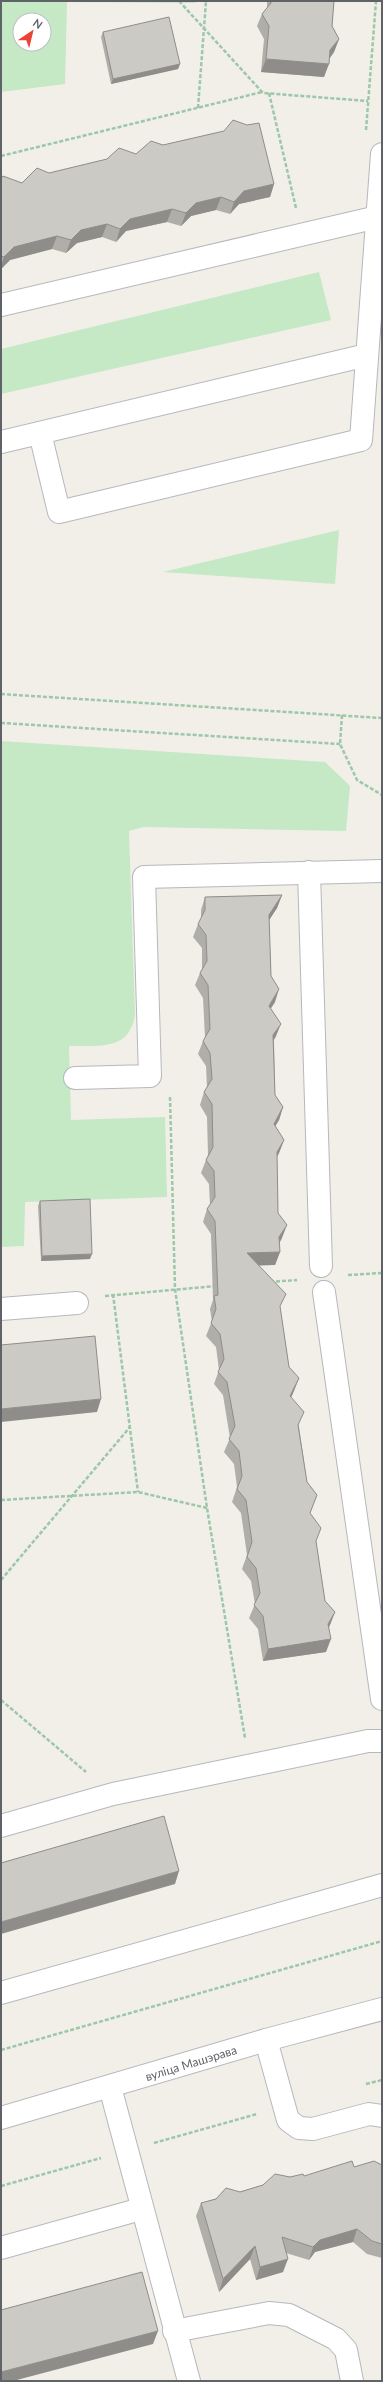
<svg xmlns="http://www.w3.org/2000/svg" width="383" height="2382" viewBox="0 0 383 2382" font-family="Lato,sans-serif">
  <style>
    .green { fill: #c5e8c5; fill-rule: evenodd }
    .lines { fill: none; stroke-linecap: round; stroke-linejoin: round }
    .minor-casing { stroke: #b5b8bc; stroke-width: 24 }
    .path { stroke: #9cc7a9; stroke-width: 2.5; stroke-dasharray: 4 2; stroke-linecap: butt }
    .minor { stroke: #fff; stroke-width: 22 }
    .wall { fill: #afaea9 }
    .shaded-wall { fill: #8f8d8a }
    .building { fill: #cccac5; stroke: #8f8d8a }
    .labels { text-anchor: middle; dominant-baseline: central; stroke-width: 3; stroke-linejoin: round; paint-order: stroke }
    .street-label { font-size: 12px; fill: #5f6368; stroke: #fff }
  </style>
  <rect width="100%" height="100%" fill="#f1efe8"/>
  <g class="green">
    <path d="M1,1H196V3L67,2L65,84L1,92ZM20,20H44V44H20Z"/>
    <polygon points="319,272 331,320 1,394 1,349"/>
    <polygon points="339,530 335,584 163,572"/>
    <path d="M1,741L325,762L350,786L346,831L144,827L129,831L135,1015C129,1052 98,1045 69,1046L71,1120L165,1117L167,1197L25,1202L24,1246L1,1247Z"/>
  </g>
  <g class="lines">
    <g class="minor-casing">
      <g id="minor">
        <polyline points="1,305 382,216"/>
        <polyline points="40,433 59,512 361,440 382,154"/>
        <polyline points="1,442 367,355"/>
        <polyline points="309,872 321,1266"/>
        <polyline points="75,1078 150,1076 144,877 382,871"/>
        <polyline points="324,1292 382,1699"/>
        <polyline points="1,1309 77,1303"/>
        <polyline points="1,1826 113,1794 368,1741 382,1741"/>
        <polyline points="1,1993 382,1885"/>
        <polyline points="266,2040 288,2120 299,2128 313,2129 369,2114 382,2116"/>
        <polyline points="110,2087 189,2381"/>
        <polyline points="1,2118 266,2040 382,2009"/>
        <polyline points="1,2248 141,2209"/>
        <polyline points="174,2331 269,2313 289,2315 336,2339 346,2350 352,2381"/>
      </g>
    </g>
    <g class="path">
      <polyline points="179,1 263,93 368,101"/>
      <polyline points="269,93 296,208"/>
      <polyline points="198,108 206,1"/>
      <polyline points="366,130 376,1"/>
      <polyline points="1,156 262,92"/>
      <polyline points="1,694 382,718"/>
      <polyline points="342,715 340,744 357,780 382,795"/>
      <polyline points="1,723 340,744"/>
      <polyline points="170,1097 175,1289 207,1508 245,1738"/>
      <polyline points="348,1275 382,1273"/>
      <polyline points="270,1282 297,1280"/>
      <polyline points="113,1294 138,1492"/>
      <polyline points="105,1296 216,1286"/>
      <polyline points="1,1500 138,1492 207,1508"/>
      <polyline points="1,1580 130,1427"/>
      <polyline points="1,1700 86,1772"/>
      <polyline points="1,2050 382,1941"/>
      <polyline points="366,2084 382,2080"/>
      <polyline points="154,2143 257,2114"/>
      <polyline points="1,2186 101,2158"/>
    </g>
    <use href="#minor" class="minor"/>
  </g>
  <g class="wall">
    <polygon points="267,1 334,1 332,26 339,39 334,52 330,58 324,77 261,72 264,39 257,26 262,14 267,8"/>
    <polygon points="103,32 180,64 178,69 111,84 101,37"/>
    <polygon points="136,154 274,184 270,197 239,204 230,214 216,210 191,216 181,226 167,222 126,231 116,242 102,237 77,243 66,253 52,249 10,260 1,269 1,179 22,183 49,173"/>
    <polygon points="282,895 277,908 269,920 271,976 275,1002 270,1009 276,1036 274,1040 275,1095 283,1107 279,1120 275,1126 284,1140 279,1153 277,1157 278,1213 282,1238 280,1242 280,1252 275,1265 259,1265 280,1309 289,1367 299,1378 291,1397 299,1427 307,1482 317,1495 310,1513 316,1542 325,1601 335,1612 329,1627 326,1652 263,1661 258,1629 249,1618 255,1604 251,1581 242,1569 247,1555 241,1513 232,1502 237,1487 234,1464 224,1452 230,1438 223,1395 214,1384 219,1370 216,1347 206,1336 212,1321 210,1309 213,1300 211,1234 203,1222 207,1209 210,1205 209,1184 201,1173 206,1160 208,1155 207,1117 200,1105 204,1092 207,1088 206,1066 198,1054 203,1041 205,1038 203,998 195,985 200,973 202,969 202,948 193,937 198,924 201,919 201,910 205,897"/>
    <polygon points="40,1201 90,1259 41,1261 38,1206"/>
    <polygon points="382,2165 382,2258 367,2254 353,2242 315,2252 309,2260 286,2253 283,2272 256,2280 250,2259 219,2292 196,2216 201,2203 290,2177 304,2176 354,2167"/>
  </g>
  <g class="shaded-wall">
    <polygon points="339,39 334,52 326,63 330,50"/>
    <polygon points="266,59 329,64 324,77 261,72"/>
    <polygon points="180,64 178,69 111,84 113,79"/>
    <polygon points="274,184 270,197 239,204 230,214 234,202 244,191"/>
    <polygon points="221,197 216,210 191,216 181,226 186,213 196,203"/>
    <polygon points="172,209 167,222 126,231 116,242 120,229 130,219"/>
    <polygon points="107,224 102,237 77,243 66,253 71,240 81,230"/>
    <polygon points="57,236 52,249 10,260 1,269 1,266 4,257 14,247"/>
    <polygon points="282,895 277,908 264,928 269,915"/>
    <polygon points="279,989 275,1002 264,1019 269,1006"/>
    <polygon points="281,1024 276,1036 269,1048 273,1035"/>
    <polygon points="283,1107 279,1120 269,1137 274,1124"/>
    <polygon points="284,1140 279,1153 272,1165 277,1152"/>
    <polygon points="287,1225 282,1238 275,1250 279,1237"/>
    <polygon points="280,1252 275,1265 243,1266 247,1253"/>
    <polygon points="92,1254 90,1259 41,1261 42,1256"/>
    <polygon points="299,1378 294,1391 286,1409 290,1396"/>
    <polygon points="101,1399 97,1412 1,1422 1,1409"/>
    <polygon points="335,1612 330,1625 324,1637 328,1624"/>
    <polygon points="331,1639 326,1652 263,1661 268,1649"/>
    <polygon points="179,1871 175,1884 1,1934 1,1922"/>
    <polygon points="357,2229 353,2242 315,2252 309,2260 313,2247 320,2240"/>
    <polygon points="255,2246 250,2259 219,2292 223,2279"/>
    <polygon points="288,2259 283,2272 256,2280 260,2267"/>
    <polygon points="158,2331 153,2344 13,2381 1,2381 1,2372"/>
  </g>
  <g class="building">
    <polygon points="271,1 334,1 332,26 339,39 330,50 329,64 266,59 269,26 262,14 271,3"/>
    <polygon points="169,17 180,64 113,79 103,32"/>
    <polygon points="233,120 247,125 259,123 274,184 244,191 234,202 221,197 196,203 186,213 172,209 130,219 120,229 107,224 81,230 71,240 57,236 14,247 4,257 1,256 1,179 3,176 22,183 37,168 49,173 107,159 119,148 136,154 151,141 163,145 224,131"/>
    <polygon points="282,895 269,915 271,976 279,989 269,1006 281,1024 273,1035 275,1095 283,1107 274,1124 284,1140 277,1152 278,1213 287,1225 279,1237 280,1252 247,1253 286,1294 280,1306 289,1367 299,1378 290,1396 304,1412 298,1425 307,1482 317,1495 310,1513 321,1528 316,1541 325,1601 335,1612 328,1624 331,1639 268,1649 263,1616 254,1605 260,1593 256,1568 247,1557 252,1542 246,1500 237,1489 242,1476 239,1451 229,1439 235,1426 227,1382 218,1372 224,1359 220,1334 211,1323 216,1309 214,1296 218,1295 215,1221 207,1209 215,1197 214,1171 206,1160 213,1147 212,1104 204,1092 212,1079 210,1053 203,1041 210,1029 208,985 200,973 207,961 206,935 198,924 205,910 205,897"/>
    <polygon points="90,1199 92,1254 42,1256 40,1201"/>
    <polygon points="95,1336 101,1399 1,1409 1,1345"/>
    <polygon points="164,1816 179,1871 1,1922 1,1863"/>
    <polygon points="352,2161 354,2167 374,2161 382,2165 382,2244 372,2241 357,2229 320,2240 313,2247 282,2237 288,2259 260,2267 255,2246 223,2279 201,2203 216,2199 226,2188 240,2192 263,2185 275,2174 290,2177 303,2174 304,2176"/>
    <polygon points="142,2272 158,2331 1,2372 1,2310"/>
  </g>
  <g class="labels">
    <g class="street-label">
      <text transform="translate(191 2063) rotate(-17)">вуліца Машэрава</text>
    </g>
  </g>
  <rect width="383" height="2382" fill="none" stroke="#5f6368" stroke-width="4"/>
  <g transform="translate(32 32) rotate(35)"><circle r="19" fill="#ffffff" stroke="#bfc1c3"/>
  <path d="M0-3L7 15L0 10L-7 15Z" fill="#ea4335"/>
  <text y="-6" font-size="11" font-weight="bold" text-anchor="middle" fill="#5f6368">N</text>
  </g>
</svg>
